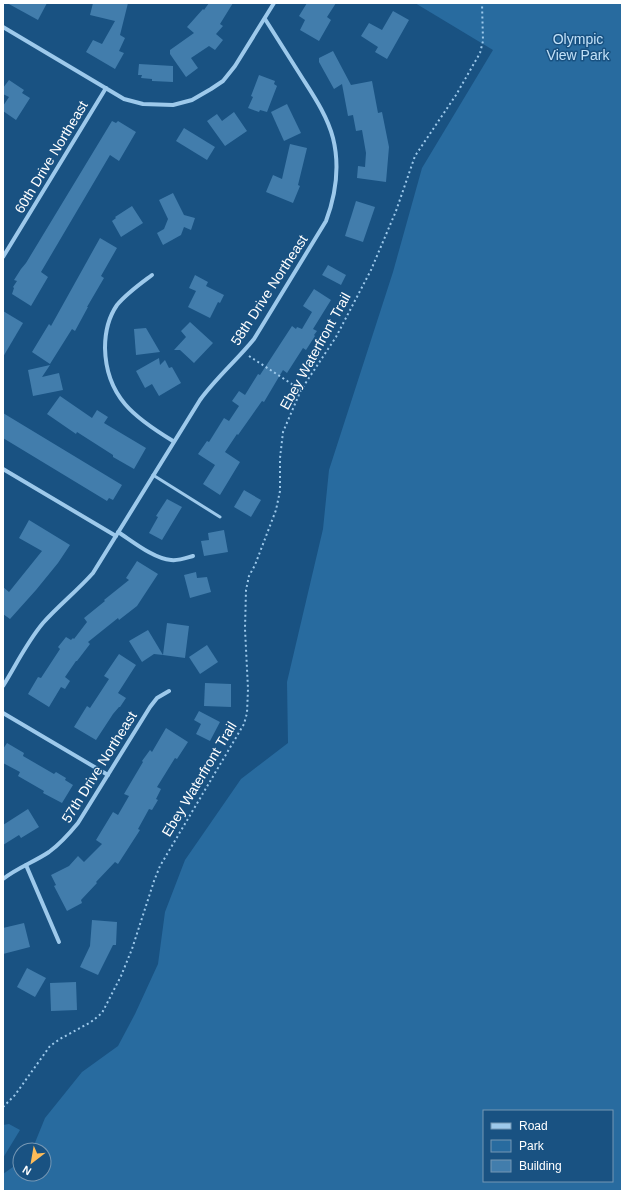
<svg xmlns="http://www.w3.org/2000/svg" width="625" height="1194" viewBox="0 0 625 1194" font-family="Arial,sans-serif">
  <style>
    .green { fill: #286b9f; fill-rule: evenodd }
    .building { fill: #427dac }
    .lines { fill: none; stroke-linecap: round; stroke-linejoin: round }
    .path { stroke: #9dc9eb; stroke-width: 2; stroke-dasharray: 2 3; stroke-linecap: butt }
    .lane { stroke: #9dc9eb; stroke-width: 3 }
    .street { stroke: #9dc9eb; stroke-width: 4 }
    .labels { text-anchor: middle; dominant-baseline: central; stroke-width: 3; stroke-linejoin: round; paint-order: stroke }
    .park-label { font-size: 14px; fill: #c2e1f8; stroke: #195282 }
    .street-label { font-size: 14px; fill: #fff; stroke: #195282 }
  </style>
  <rect width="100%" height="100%" fill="#195282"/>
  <g class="green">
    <path d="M415,3H622V1191H3V1174L20,1162V1174H44V1150H32L45,1118L82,1072L118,1046L135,1014L158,964L165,912L185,860L241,779L288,743L287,682L323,529L329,470L393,272L422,168L493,50ZM484,1111H612V1181H484Z"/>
    <polygon points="9,1124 20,1130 3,1158 3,1125"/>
  </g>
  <g class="building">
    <polygon points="7,3 47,3 38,20"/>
    <polygon points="93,3 128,3 120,35 125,38 119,51 124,53 115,69 86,52 93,40 102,44 115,21 90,15"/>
    <polygon points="209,3 233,3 220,24 223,26 216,34 223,40 215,50 209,46 191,58 198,68 186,77 170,54 170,50 194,33 187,27 203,9 204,10"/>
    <polygon points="307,3 336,3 327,17 331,20 319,41 300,30 305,20 299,16"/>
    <polygon points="393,11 409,20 387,59 375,52 378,47 361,36 369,23 382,30"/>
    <polygon points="333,51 351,85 372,81 378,113 382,112 389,147 386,182 357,178 358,166 365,167 366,153 362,130 356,131 353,115 348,116 342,84 334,89 319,62 319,58"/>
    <polygon points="139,64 173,66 173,82 152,81 152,79 141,78 142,75 138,75"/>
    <polygon points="259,75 275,81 274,84 277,86 267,112 260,110 259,112 248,108 253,97 251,96"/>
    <polygon points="9,80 24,90 22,93 30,98 16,120 3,111 3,106 9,97 3,94 3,88"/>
    <polygon points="287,104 301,133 284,141 271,112"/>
    <polygon points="234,112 247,131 225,146 207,121 217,114 222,121"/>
    <polygon points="112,121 116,123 118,121 136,132 119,161 110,155 41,272 48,277 31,306 12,294 14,288 13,287 17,281 14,280 21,269 26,263"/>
    <polygon points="184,128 215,147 207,160 176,141"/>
    <polygon points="290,144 307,148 298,185 300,186 293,203 266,192 273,175 282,179"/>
    <polygon points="173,193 184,215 195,218 191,230 184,227 181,235 163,245 157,233 164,229 168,219 159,200"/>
    <polygon points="356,201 375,207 363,242 345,236"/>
    <polygon points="132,206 143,223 121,237 112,221 116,218 115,217"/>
    <polygon points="100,238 117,248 101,276 104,278 87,307 88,307 75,331 72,329 50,364 32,352 49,324 51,326"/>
    <polygon points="328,265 346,275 341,285 322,275"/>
    <polygon points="195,275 208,282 206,286 224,295 220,303 218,302 210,318 188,307 196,291 189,288"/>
    <polygon points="314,289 331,300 313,329 317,331 314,335 315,336 306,350 303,348 287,373 283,370 264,402 262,401 238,435 237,434 225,452 240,462 220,495 203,484 215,465 198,454 207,441 209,442 224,418 229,421 239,406 232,401 239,391 245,395 258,374 260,375 292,326 296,329 297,327 302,329 312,312 303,306"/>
    <polygon points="3,311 23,323 3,357"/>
    <polygon points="190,322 213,343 194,363 180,350 174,350 186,337 181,331"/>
    <polygon points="146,328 160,352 136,355 134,329"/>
    <polygon points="159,358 160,365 165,360 169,368 172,367 181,383 159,396 152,384 145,388 136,371"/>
    <polygon points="50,365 42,377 59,373 63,390 33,396 28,370"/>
    <polygon points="60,396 92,418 97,410 108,417 104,423 146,448 134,469 113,457 113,455 77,432 76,434 47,414"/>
    <polygon points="3,413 122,485 113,500 109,498 107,501 3,438"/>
    <polygon points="244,490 261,500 251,517 234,507"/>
    <polygon points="167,499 182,507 162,540 149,533 158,517 156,516"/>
    <polygon points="29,520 70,545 58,563 36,590 10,619 3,614 3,587 9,592 42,551 19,538"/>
    <polygon points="224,530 228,552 204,556 201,541 209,540 208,533"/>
    <polygon points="137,561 158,574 137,606 119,620 118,618 88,642 90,644 77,661 76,661 65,677 70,681 65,689 61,687 49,707 28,694 38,677 41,678 60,649 58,647 66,637 71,640 73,638 74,639 87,622 84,618 105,601 104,600 129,580 126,578"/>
    <polygon points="196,572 197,578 207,577 211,592 190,598 184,575"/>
    <polygon points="167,623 189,626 185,658 163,655"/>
    <polygon points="148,630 163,655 154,654 142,662 129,641"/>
    <polygon points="207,645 218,662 200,674 189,657"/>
    <polygon points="119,654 136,665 118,693 126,698 120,707 119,707 113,714 96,740 74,727 87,706 90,708 109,679 104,676"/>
    <polygon points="205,683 231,684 231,707 204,706"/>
    <polygon points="199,711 220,722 210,741 196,734 201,724 194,720"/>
    <polygon points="166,728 188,742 177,759 175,758 157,787 161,789 156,799 158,800 152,810 149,809 138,829 140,830 118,864 115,862 96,882 97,883 81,900 82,903 67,911 54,886 56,885 51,875 69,866 78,856 84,862 102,844 96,840 113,812 118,815 129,796 124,794 143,762 142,761 150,750 152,752"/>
    <polygon points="7,743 24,753 23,756 54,774 56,772 66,778 65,780 73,785 62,803 43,793 44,791 18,776 20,772 3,763 3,749"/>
    <polygon points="28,809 39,827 21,838 19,835 3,845 3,825"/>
    <polygon points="92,920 117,922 116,945 113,945 98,975 80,967 90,946"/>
    <polygon points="24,923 30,947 3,954 3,928"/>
    <polygon points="27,968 46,978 35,997 17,987"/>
    <polygon points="76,982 77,1010 51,1011 50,983"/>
  </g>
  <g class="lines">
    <g class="path">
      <polyline points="249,356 301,390"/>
      <polyline points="3,1107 15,1095 50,1046 60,1039 91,1022 102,1013 121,976 132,949 154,881 160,866 244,724 247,713 248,689 245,629 246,590 249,576 255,565 276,510 280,491 280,458 283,432 301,390 336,337 371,270 396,211 415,156 456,95 480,53 483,41 482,3"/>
    </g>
    <polyline class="lane" points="153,475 220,517"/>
    <g class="street">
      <polyline points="3,27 124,99 143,104 173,105 192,100 211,89 223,81 235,66 274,3"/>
      <polyline points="3,257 106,88"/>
      <path d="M152,275C140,284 127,293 117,305C108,318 105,334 105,348C106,397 135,418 173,441"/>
      <polyline points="3,469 116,536"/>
      <path d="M118,532C132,541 154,559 171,560C179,561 186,558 193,556"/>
      <path d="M3,686C16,665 27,642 43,623C59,605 77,591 93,573L200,400C216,378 237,360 254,339L326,221C336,194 340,166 333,138C327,115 313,95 301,76C289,57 277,38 265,19"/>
      <polyline points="3,713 108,775"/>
      <polyline points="26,865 59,942"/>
      <path d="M3,879C17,868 34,862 49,852C60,844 69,834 78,823L150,707L157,698L169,691"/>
    </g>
  </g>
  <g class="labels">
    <g class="park-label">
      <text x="578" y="39">Olympic<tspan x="578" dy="16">View Park</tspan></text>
    </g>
    <g class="street-label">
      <text transform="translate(51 157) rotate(-59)">60th Drive Northeast</text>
      <text transform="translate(269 290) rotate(-57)">58th Drive Northeast</text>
      <text transform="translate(315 351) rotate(-61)">Ebey Waterfront Trail</text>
      <text transform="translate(99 767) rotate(-58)">57th Drive Northeast</text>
      <text transform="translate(199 779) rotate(-59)">Ebey Waterfront Trail</text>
    </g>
  </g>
  <rect width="625" height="1194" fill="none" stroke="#ffffff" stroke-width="8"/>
  <rect x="483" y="1110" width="130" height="72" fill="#195282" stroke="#7597b4"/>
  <rect x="491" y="1123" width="20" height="6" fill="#9dc9eb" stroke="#7597b4"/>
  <text x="519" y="1130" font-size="12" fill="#ffffff">Road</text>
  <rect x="491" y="1140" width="20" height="12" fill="#286b9f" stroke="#7597b4"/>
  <text x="519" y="1150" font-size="12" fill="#ffffff">Park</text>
  <rect x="491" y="1160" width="20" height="12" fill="#427dac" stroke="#7597b4"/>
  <text x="519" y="1170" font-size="12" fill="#ffffff">Building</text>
  <g transform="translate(32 1162) rotate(211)"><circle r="19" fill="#195282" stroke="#7597b4"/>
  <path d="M0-3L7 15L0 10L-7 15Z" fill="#febc58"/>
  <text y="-6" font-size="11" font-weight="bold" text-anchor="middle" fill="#ffffff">N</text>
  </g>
</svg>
